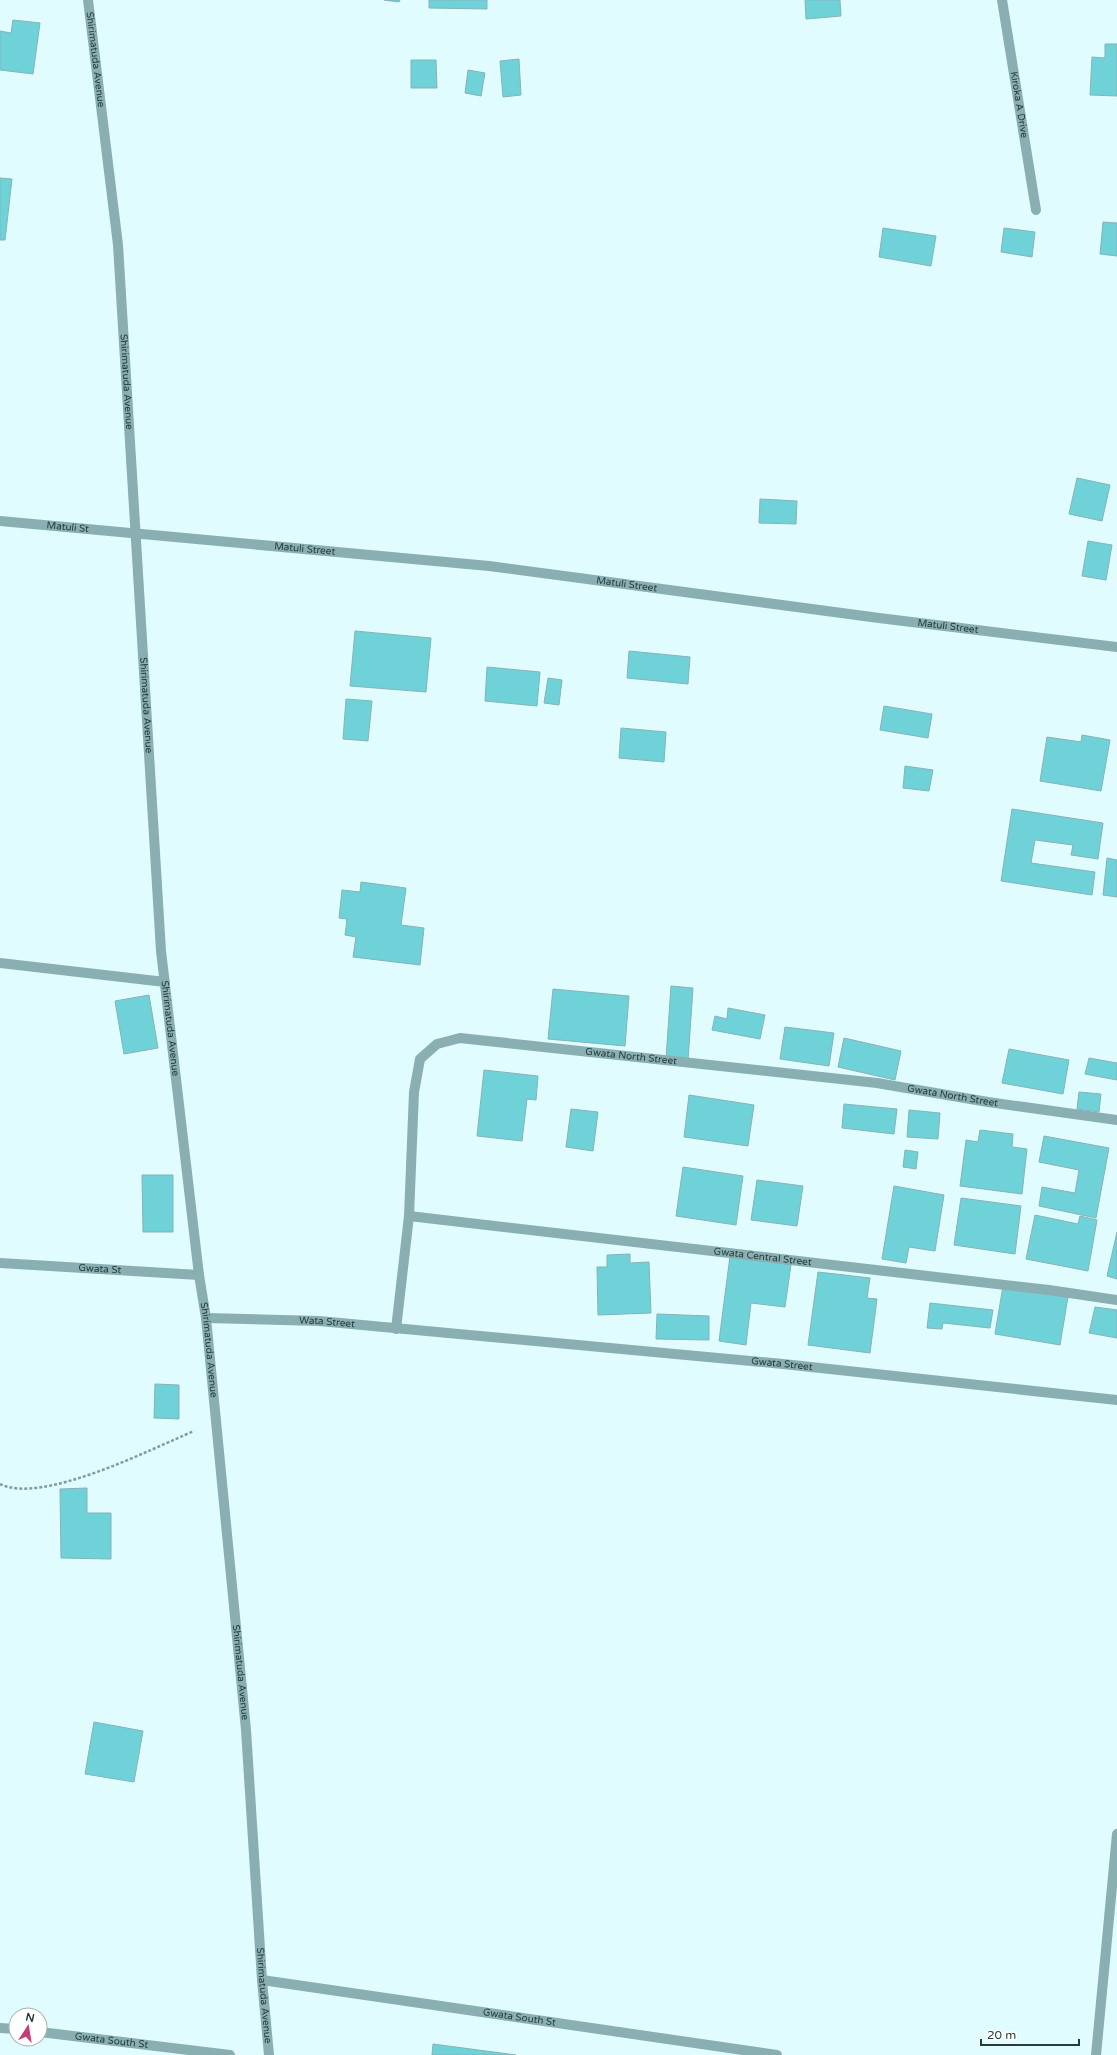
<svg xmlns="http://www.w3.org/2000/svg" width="1117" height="2055" viewBox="0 0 1117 2055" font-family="'Varela Round',sans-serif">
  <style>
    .building { fill: #6fd2d9; stroke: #85b3b7 }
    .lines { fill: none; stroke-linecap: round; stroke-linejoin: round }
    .path { stroke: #849b9d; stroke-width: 2.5; stroke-dasharray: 3 2; stroke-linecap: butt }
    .lane { stroke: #89afb2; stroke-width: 10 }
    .street { stroke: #89afb2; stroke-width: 10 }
    .labels { text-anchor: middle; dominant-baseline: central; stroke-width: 4; stroke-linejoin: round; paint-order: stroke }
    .street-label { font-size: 10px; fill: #283b3c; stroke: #fff }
  </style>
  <rect width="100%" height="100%" fill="#e0fcfe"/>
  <g class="building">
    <polygon points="384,0 400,0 399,2"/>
    <polygon points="429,0 487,0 487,9 429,8"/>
    <polygon points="805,0 840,0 841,16 806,19"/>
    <polygon points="13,20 40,23 33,74 0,70 0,31 11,33"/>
    <polygon points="1105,44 1117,44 1117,96 1090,95 1092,57 1105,58"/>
    <polygon points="519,59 521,95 503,97 500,61"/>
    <polygon points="411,60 436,60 437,88 411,88"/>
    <polygon points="468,70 485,73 481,96 465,93"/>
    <polygon points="0,178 12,179 5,240 0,240"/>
    <polygon points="1103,222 1117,223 1117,256 1100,254"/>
    <polygon points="883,228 936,236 931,266 879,257"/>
    <polygon points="1004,228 1035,232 1032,257 1001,252"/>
    <polygon points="1077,478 1110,485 1102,521 1069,514"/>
    <polygon points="760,499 797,501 796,524 759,523"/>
    <polygon points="1088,541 1112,545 1106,580 1082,576"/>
    <polygon points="355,631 431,638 426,692 350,686"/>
    <polygon points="629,651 690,657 688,684 627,678"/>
    <polygon points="487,667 540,672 537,706 485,701"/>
    <polygon points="548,678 562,680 559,705 544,703"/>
    <polygon points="346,699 372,701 368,741 343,739"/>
    <polygon points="884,706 932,714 928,738 880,730"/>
    <polygon points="621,728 666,732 664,762 619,758"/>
    <polygon points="1082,735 1110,740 1101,791 1040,781 1047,737 1081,742"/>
    <polygon points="905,766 933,770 929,791 903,788"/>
    <polygon points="1012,809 1103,823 1098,859 1071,855 1073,845 1035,840 1031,863 1095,872 1092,895 1001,881"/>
    <polygon points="1107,858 1117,860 1117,897 1103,895"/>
    <polygon points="361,882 406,888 401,925 424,928 420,965 353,957 356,937 345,935 347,919 339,918 342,890 360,892"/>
    <polygon points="671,986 693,988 688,1061 666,1059"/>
    <polygon points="553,989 629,996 625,1046 548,1039"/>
    <polygon points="149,995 158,1048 124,1054 115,1001"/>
    <polygon points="728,1008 765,1015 760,1039 712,1030 715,1016 727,1019"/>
    <polygon points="785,1027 834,1033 829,1066 780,1059"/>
    <polygon points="844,1038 901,1051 895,1080 838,1067"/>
    <polygon points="1009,1049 1069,1060 1063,1094 1002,1083"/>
    <polygon points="1089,1058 1117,1063 1117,1080 1085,1074"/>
    <polygon points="484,1070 538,1076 536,1100 527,1099 522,1141 477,1136"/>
    <polygon points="1079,1092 1101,1094 1099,1112 1077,1109"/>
    <polygon points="689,1095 754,1105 748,1146 684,1137"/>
    <polygon points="844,1104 897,1109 894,1134 842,1128"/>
    <polygon points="571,1109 598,1112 593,1151 566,1147"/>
    <polygon points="909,1110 940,1113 938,1139 907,1137"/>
    <polygon points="980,1130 1013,1134 1012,1147 1027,1149 1022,1194 960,1186 966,1140 978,1142"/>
    <polygon points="1044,1136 1109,1148 1096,1218 1039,1206 1042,1187 1075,1193 1079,1170 1039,1162"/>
    <polygon points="905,1150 918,1152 916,1169 903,1167"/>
    <polygon points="683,1167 743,1176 736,1225 676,1216"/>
    <polygon points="142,1175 173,1175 173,1232 143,1232"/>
    <polygon points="757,1180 803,1186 797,1226 751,1220"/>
    <polygon points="894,1186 944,1195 935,1251 909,1247 906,1263 882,1259"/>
    <polygon points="961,1198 1021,1206 1015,1254 954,1245"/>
    <polygon points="1035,1215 1078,1224 1080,1216 1097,1220 1088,1271 1026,1259"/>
    <polygon points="1117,1232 1117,1279 1107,1276"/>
    <polygon points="630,1254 630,1263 649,1262 651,1313 598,1315 597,1267 607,1267 607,1255"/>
    <polygon points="730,1256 791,1265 785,1307 751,1303 746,1345 719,1341"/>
    <polygon points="818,1272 870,1278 867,1298 877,1299 870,1353 808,1345"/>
    <polygon points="1003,1286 1068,1297 1060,1345 995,1334"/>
    <polygon points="930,1303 993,1310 990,1328 943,1323 942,1329 927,1328"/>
    <polygon points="1095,1307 1117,1310 1117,1338 1089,1333"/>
    <polygon points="657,1314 709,1316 709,1340 656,1339"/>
    <polygon points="155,1384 179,1385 179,1419 154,1418"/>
    <polygon points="87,1488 87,1513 111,1513 111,1559 61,1558 60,1489"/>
    <polygon points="94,1722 143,1731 134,1782 85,1774"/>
    <polygon points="433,2044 516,2055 432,2055"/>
  </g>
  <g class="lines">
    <path class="path" d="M0,1484C42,1505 151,1449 194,1431"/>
    <g class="lane">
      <path id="s1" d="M262,1980L777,2055"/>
      <polyline points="1096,2055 1117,1834"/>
    </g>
    <g class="street">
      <path id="s2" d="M88,0L118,245L161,951L199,1275L206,1318L246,1730L262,1980L269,2055"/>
      <path id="s3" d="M1002,0L1036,210"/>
      <path id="s4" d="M0,521L489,566L879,618L1117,647"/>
      <polyline points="0,963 165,982"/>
      <path id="s5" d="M409,1216L1049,1290L1117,1300"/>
      <path id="s6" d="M0,1263L199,1275"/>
      <path id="s7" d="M206,1318L319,1321L783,1364L1117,1400"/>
      <path id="s8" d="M396,1329L409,1216L414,1092L420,1059L437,1044L460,1038L877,1083L988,1102L1117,1120"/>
      <polyline points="0,2028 16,2029"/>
      <path id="s9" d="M40,2032L230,2055"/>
    </g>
  </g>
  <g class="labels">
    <g class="street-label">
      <text stroke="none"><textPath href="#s2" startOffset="60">Shirimatuda Avenue</textPath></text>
      <text stroke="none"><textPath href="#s3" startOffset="106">Kiroka A Drive</textPath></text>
      <text stroke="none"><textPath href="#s2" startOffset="384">Shirimatuda Avenue</textPath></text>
      <text stroke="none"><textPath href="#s4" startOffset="68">Matuli St</textPath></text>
      <text stroke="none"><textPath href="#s4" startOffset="306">Matuli Street</textPath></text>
      <text stroke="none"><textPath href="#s4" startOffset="630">Matuli Street</textPath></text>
      <text stroke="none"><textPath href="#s4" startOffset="954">Matuli Street</textPath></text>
      <text stroke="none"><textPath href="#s2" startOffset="708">Shirimatuda Avenue</textPath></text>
      <text stroke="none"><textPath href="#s2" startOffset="1032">Shirimatuda Avenue</textPath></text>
      <text stroke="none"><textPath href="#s8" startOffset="490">Gwata North Street</textPath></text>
      <text stroke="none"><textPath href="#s8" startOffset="814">Gwata North Street</textPath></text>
      <text stroke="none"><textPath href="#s5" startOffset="356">Gwata Central Street</textPath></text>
      <text stroke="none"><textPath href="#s6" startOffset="100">Gwata St</textPath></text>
      <text stroke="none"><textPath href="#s7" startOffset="121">Wata Street</textPath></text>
      <text stroke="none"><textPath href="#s2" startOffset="1356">Shirimatuda Avenue</textPath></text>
      <text stroke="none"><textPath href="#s7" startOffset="578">Gwata Street</textPath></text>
      <text stroke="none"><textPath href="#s2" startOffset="1680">Shirimatuda Avenue</textPath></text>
      <text stroke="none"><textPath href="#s2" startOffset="2004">Shirimatuda Avenue</textPath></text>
      <text stroke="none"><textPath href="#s1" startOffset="260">Gwata South St</textPath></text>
      <text stroke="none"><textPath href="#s9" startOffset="72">Gwata South St</textPath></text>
    </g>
  </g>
  <g transform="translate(28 2027) rotate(12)"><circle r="19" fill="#ffffff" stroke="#a9b1b1"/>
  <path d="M0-3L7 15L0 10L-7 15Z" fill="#c63c76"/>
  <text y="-6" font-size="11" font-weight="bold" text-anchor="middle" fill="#283b3c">N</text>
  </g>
  <path d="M981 2039v6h98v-6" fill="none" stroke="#283b3c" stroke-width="2"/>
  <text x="987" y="2039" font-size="12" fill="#283b3c" stroke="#ffffff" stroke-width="3" paint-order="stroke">20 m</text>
</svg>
